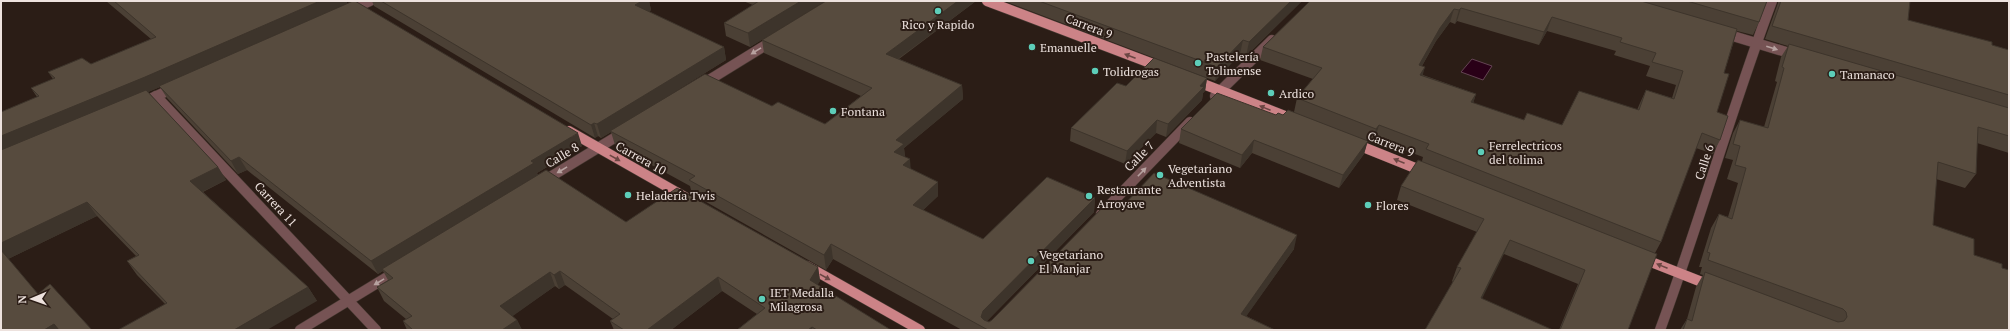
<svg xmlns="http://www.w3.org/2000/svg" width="2010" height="331" viewBox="0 0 2010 331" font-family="'PT Serif',serif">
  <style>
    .water { fill: #290017; stroke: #644453 }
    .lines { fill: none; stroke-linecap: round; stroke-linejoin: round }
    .minor-casing { stroke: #463932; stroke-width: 11 }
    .major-casing { stroke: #463932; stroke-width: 11 }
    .minor { stroke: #765354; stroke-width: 10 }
    .major { stroke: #cc8387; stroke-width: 10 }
    .wall { fill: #4b4035; fill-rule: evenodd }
    .shaded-wall { fill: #3d342b }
    .building { fill: #574b3e; stroke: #3d342b; fill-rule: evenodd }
    .oneway { fill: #b7a2a0 }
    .oneway2 { fill: #6b4643 }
    .poi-dot { fill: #5dceb9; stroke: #2b1d16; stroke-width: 1.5 }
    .labels { text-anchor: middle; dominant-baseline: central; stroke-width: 4; stroke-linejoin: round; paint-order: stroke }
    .poi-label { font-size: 12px; fill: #ede2de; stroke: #2b1d16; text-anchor: start }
    .street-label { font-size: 12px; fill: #ede2de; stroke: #2b1d16 }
  </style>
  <rect width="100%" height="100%" fill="#2b1d16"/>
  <polygon class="water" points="1472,59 1492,66 1483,80 1461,72"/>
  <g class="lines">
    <g class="minor-casing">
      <g id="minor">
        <polyline points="350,10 370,1"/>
        <polyline points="1723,33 1796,55"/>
        <polyline points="701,85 774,40"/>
        <polyline points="156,96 376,330"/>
        <polyline points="1215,96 1272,40"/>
        <polyline points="141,103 176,87"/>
        <polyline points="542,182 624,132"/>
        <polyline points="1101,214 1190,122"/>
        <polyline points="300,330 397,271"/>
        <path d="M1660,330C1700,221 1731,110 1772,1"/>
      </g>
    </g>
    <g class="major-casing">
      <g id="major">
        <polyline points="987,1 1161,67"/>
        <polyline points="1193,80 1295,120"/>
        <polyline points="569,131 685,197"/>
        <polyline points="1353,143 1425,172"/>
        <polyline points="1641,258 1712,286"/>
        <polyline points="807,266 920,330"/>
      </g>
    </g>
    <use href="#minor" class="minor"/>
    <use href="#major" class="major"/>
  </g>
  <g class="wall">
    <polygon points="106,1 347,1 347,4 582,146 537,173 538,175 626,222 818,267 820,281 817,285 891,330 737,330 757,314 722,291 671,330 614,330 610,321 613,319 565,285 559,289 555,286 512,316 517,320 522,330 407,330 403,321 406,319 384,301 377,287 388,280 383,271 378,274 247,170 238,174 167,98 160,87 148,92 218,167 226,180 203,192 308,287 317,301 165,304 137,275 127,261 136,256 97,216 8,259 1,330 1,112 37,97 31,88 53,79 48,72 91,64 151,39"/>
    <polygon points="372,1 649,1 651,10 649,12 724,47 726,60 658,102 772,106 825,124 861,96 764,53 762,40 826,1 976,1 899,59 962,85 963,99 904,148 905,157 911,169 938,196 923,210 983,239 1095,198 1094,212 987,321 989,322 992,320 1120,209 1294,249 1246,316 1275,330 962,330 833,259 826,270 692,194 690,186 615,145 611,132 601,138 598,136 595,138 374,6"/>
    <polygon points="743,1 825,1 750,47 726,36 724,23 753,5"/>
    <polygon points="1004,1 1302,1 1246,56 1240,54 1215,81"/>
    <path d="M1310,1H1767L1759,22L1753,35L1737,31L1724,73L1717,112L1720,140L1713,154L1696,148L1661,242L1655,253L1628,330H1559L1578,284L1504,254L1425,330L1453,282L1452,281L1457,267L1477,232L1397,200L1401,186L1422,161L1423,157L1375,139L1372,143L1367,142L1364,154L1339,188L1252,153L1240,168L1179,143L1181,129L1276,115H1283L1294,112L1297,98L1313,79L1260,60L1263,47ZM1457,21L1539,45L1547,31L1616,51L1614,55L1650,66L1646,76L1676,85L1672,98L1646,90L1640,103L1637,110L1562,125L1524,120L1473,103L1476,94L1423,75L1422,66L1436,41L1450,22L1455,24Z"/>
    <polygon points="1778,1 1910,1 1908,20 1992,45 2009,50 2009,153 1977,143 1976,174 1965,188 1936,179 1933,225 1974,255 2009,330 1680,330 1687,319 1696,287 1703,275 1700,274 1702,267 1699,267 1711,228 1719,214 1728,217 1738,183 1727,179 1733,160 1725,158 1733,133 1740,120 1764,127 1777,82 1775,81 1781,57 1788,46 1765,39 1778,3"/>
    <polygon points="1207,78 1205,91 1203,93 1202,100 1166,137 1156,133 1125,164 1070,141 1071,128 1126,86"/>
  </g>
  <g class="shaded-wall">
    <polygon points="320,1 347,1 347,4 159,86 160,87 1,154 1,136"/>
    <polygon points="642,1 649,1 651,10 638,18 635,5"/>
    <polygon points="801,1 825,1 750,47 748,33"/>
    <polygon points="958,1 976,1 887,67 886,54"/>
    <polygon points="1291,1 1302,1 1246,56 1249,42"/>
    <polygon points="1461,8 1457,21 1455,24 1459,10"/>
    <polygon points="1454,9 1450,22 1436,41 1415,78 1419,65 1440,28"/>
    <polygon points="1552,17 1547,31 1539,45 1544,32"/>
    <polygon points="1243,40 1240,54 1215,81 1217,67"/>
    <polygon points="724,47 726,60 611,131 610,131 611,132 601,138 597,124"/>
    <polygon points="1425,67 1421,81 1420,75"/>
    <polygon points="1207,78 1205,91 1203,93 1202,100 1166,137 1168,124 1200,86"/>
    <polygon points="962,85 963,99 904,148 905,158 894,152 896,140"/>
    <polygon points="1476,94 1472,107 1471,102"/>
    <polygon points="1157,120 1156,133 1125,164 1127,151"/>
    <polygon points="594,123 598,136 595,138 591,125"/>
    <polygon points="1379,125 1375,139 1372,143 1376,129"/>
    <polygon points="578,133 582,146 537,173 538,176 382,269 383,271 378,274 371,261 531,161"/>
    <polygon points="1254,140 1252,153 1240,168 1242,155"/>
    <polygon points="1368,141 1364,154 1339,188 1343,175"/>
    <polygon points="239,157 247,170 238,174 231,161"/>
    <polygon points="910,159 911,173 903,165"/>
    <polygon points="218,167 226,180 198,194 190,181"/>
    <polygon points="938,182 938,196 914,219 913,205"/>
    <polygon points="1095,198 1094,212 983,325 981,317 983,311"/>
    <polygon points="87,202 97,216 8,259 1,251 1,243"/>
    <polygon points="1297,235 1294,249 1238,328 1241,314"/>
    <polygon points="1510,240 1504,254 1475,313 1481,298"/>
    <polygon points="831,244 833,259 826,270 824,255"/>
    <polygon points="818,267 820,281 812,294 810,280"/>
    <polygon points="560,271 565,285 559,289 554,275"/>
    <polygon points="550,272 555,286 506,321 500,306"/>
    <polygon points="718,277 722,291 671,330 647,330"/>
    <polygon points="308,287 317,301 267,330 234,330"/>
    <polygon points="517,320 522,330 502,330"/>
    <polygon points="54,324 59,330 44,330"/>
    <polygon points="812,327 812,330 808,330"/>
  </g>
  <g class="building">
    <polygon points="114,1 320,1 145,77 1,136 1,112 39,96 31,88 55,78 48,72 82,58 91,64 156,37"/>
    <polygon points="353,1 355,1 578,133 531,161 534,163 371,261 239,157 231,161 159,86"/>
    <polygon points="381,1 642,1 635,5 724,47 597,124 594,123 591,125"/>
    <polygon points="759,1 801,1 748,33 724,23"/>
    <polygon points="826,1 958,1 886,54 962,85 896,140 904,144 894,152 910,159 903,165 938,182 913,205 983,239 1047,177 1095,198 983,311 981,317 984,320 989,322 992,320 1107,203 1120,209 1154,173 1297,235 1241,314 1275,330 988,330 831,244 824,255 689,180 695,176 610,131 705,74 772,106 778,102 825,124 872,88 762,40"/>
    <polygon points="1039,1 1291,1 1249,42 1243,40 1217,67"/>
    <path d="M1310,1H1641L1737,29L1724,73L1729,74L1717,112L1728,116L1720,140L1702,133L1661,242L1426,149L1429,144L1379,125L1376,129L1297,98L1322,68L1263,47ZM1461,8L1544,32L1552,17L1622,38L1620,42L1656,53L1652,62L1683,71L1674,99L1646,90L1639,110L1579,91L1562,125L1527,113L1524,120L1471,102L1476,94L1420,75L1425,67L1419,65L1440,28L1454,9L1459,10Z"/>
    <polygon points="1687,1 1767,1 1759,22"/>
    <polygon points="1781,1 1910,1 1908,20 1992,42 1992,45 2009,50 2009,95 1772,26"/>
    <polygon points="1789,44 2009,108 2009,136 1978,127 1976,174 1938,162 1933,225 1974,239 1974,255 2002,264 2002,268 2009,270 2009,330 1683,330 1687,319 1692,321 1705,272 1838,322 1844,321 1847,317 1846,312 1843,309 1708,260 1710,253 1707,252 1719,214 1732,219 1746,168 1735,165 1740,146 1733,144 1740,120 1768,128 1784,68 1782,67"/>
    <polygon points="1154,58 1207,78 1200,86 1204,87 1168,124 1157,120 1127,151 1071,128 1117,83 1126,86"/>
    <polygon points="146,90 218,167 190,181 308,287 234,330 118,330 167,303 127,261 139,255 87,202 1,243 1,150"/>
    <polygon points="1217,93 1276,115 1278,113 1283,115 1288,110 1368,141 1343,175 1254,140 1242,155 1181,129"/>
    <polygon points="1418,160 1657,254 1628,330 1560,330 1585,270 1510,240 1481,298 1553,330 1425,330 1461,268 1457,267 1484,219 1401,186"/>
    <polygon points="546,170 626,222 677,188 818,267 810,280 891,330 817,330 812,327 808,330 737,330 765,308 718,277 647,330 624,330 610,321 620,314 560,271 554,275 550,272 500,306 517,320 502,330 413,330 403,321 412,316 377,287 393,278 382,269"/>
    <polygon points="1,250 38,294 50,284 92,330 59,330 54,324 44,330 1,330"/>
  </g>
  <defs><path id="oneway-solid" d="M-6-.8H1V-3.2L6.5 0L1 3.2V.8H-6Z"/></defs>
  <g class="oneway">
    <use href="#oneway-solid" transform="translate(1772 48) rotate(17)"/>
    <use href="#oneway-solid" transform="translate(756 51) rotate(148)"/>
    <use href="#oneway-solid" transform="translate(562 170) rotate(149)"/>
    <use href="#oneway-solid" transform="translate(1142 172) rotate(-46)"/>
    <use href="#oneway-solid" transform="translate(379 282) rotate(149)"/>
  </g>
  <g class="oneway2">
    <use href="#oneway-solid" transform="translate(1130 56) rotate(-159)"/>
    <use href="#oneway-solid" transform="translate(1265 108) rotate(-158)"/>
    <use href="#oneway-solid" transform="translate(615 158) rotate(29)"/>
    <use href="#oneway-solid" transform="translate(1399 161) rotate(-158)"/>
    <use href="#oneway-solid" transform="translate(1662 266) rotate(-158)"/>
    <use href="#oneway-solid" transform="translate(825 277) rotate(29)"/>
  </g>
  <g class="poi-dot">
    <circle cx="938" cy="11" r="4"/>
    <circle cx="1032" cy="47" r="4"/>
    <circle cx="1198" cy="63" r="4"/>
    <circle cx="1095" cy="71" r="4"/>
    <circle cx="1832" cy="74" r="4"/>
    <circle cx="1271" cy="93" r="4"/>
    <circle cx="833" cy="111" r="4"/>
    <circle cx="1481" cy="152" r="4"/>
    <circle cx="1160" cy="175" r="4"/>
    <circle cx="628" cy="195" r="4"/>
    <circle cx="1089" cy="196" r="4"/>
    <circle cx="1368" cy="205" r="4"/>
    <circle cx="1031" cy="261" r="4"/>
    <circle cx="762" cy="299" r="4"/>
  </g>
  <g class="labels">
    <g class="poi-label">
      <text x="938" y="24" text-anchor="middle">Rico y Rapido</text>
      <text x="1040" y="47">Emanuelle</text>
      <text x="1206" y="56">Pastelería<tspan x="1206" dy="14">Tolimense</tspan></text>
      <text x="1103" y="71">Tolidrogas</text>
      <text x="1840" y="74">Tamanaco</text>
      <text x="1279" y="93">Ardico</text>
      <text x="841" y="111">Fontana</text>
      <text x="1489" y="145">Ferrelectricos<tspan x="1489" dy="14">del tolima</tspan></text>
      <text x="1168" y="168">Vegetariano<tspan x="1168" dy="14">Adventista</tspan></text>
      <text x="1097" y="189">Restaurante<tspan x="1097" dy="14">Arroyave</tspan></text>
      <text x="636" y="195">Heladería Twis</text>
      <text x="1376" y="205">Flores</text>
      <text x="1039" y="254">Vegetariano<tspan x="1039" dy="14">El Manjar</tspan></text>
      <text x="770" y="292">IET Medalla<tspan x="770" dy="14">Milagrosa</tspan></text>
    </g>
    <g class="street-label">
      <text transform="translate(1089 26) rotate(21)">Carrera 9</text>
      <text transform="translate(1391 144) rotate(22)">Carrera 9</text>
      <text transform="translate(562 155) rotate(-31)">Calle 8</text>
      <text transform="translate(1139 156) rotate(-46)">Calle 7</text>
      <text transform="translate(641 158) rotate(29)">Carrera 10</text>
      <text transform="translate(1704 162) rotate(-72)">Calle 6</text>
      <text transform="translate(276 204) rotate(47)">Carrera 11</text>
    </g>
  </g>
  <rect width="2010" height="331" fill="none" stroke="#ede2de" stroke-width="4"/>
  <g transform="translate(32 299) rotate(268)" stroke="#2b1d16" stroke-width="3" paint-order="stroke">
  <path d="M0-3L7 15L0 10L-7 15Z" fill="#ede2de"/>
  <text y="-6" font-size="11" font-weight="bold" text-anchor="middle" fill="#ede2de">N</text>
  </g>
</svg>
